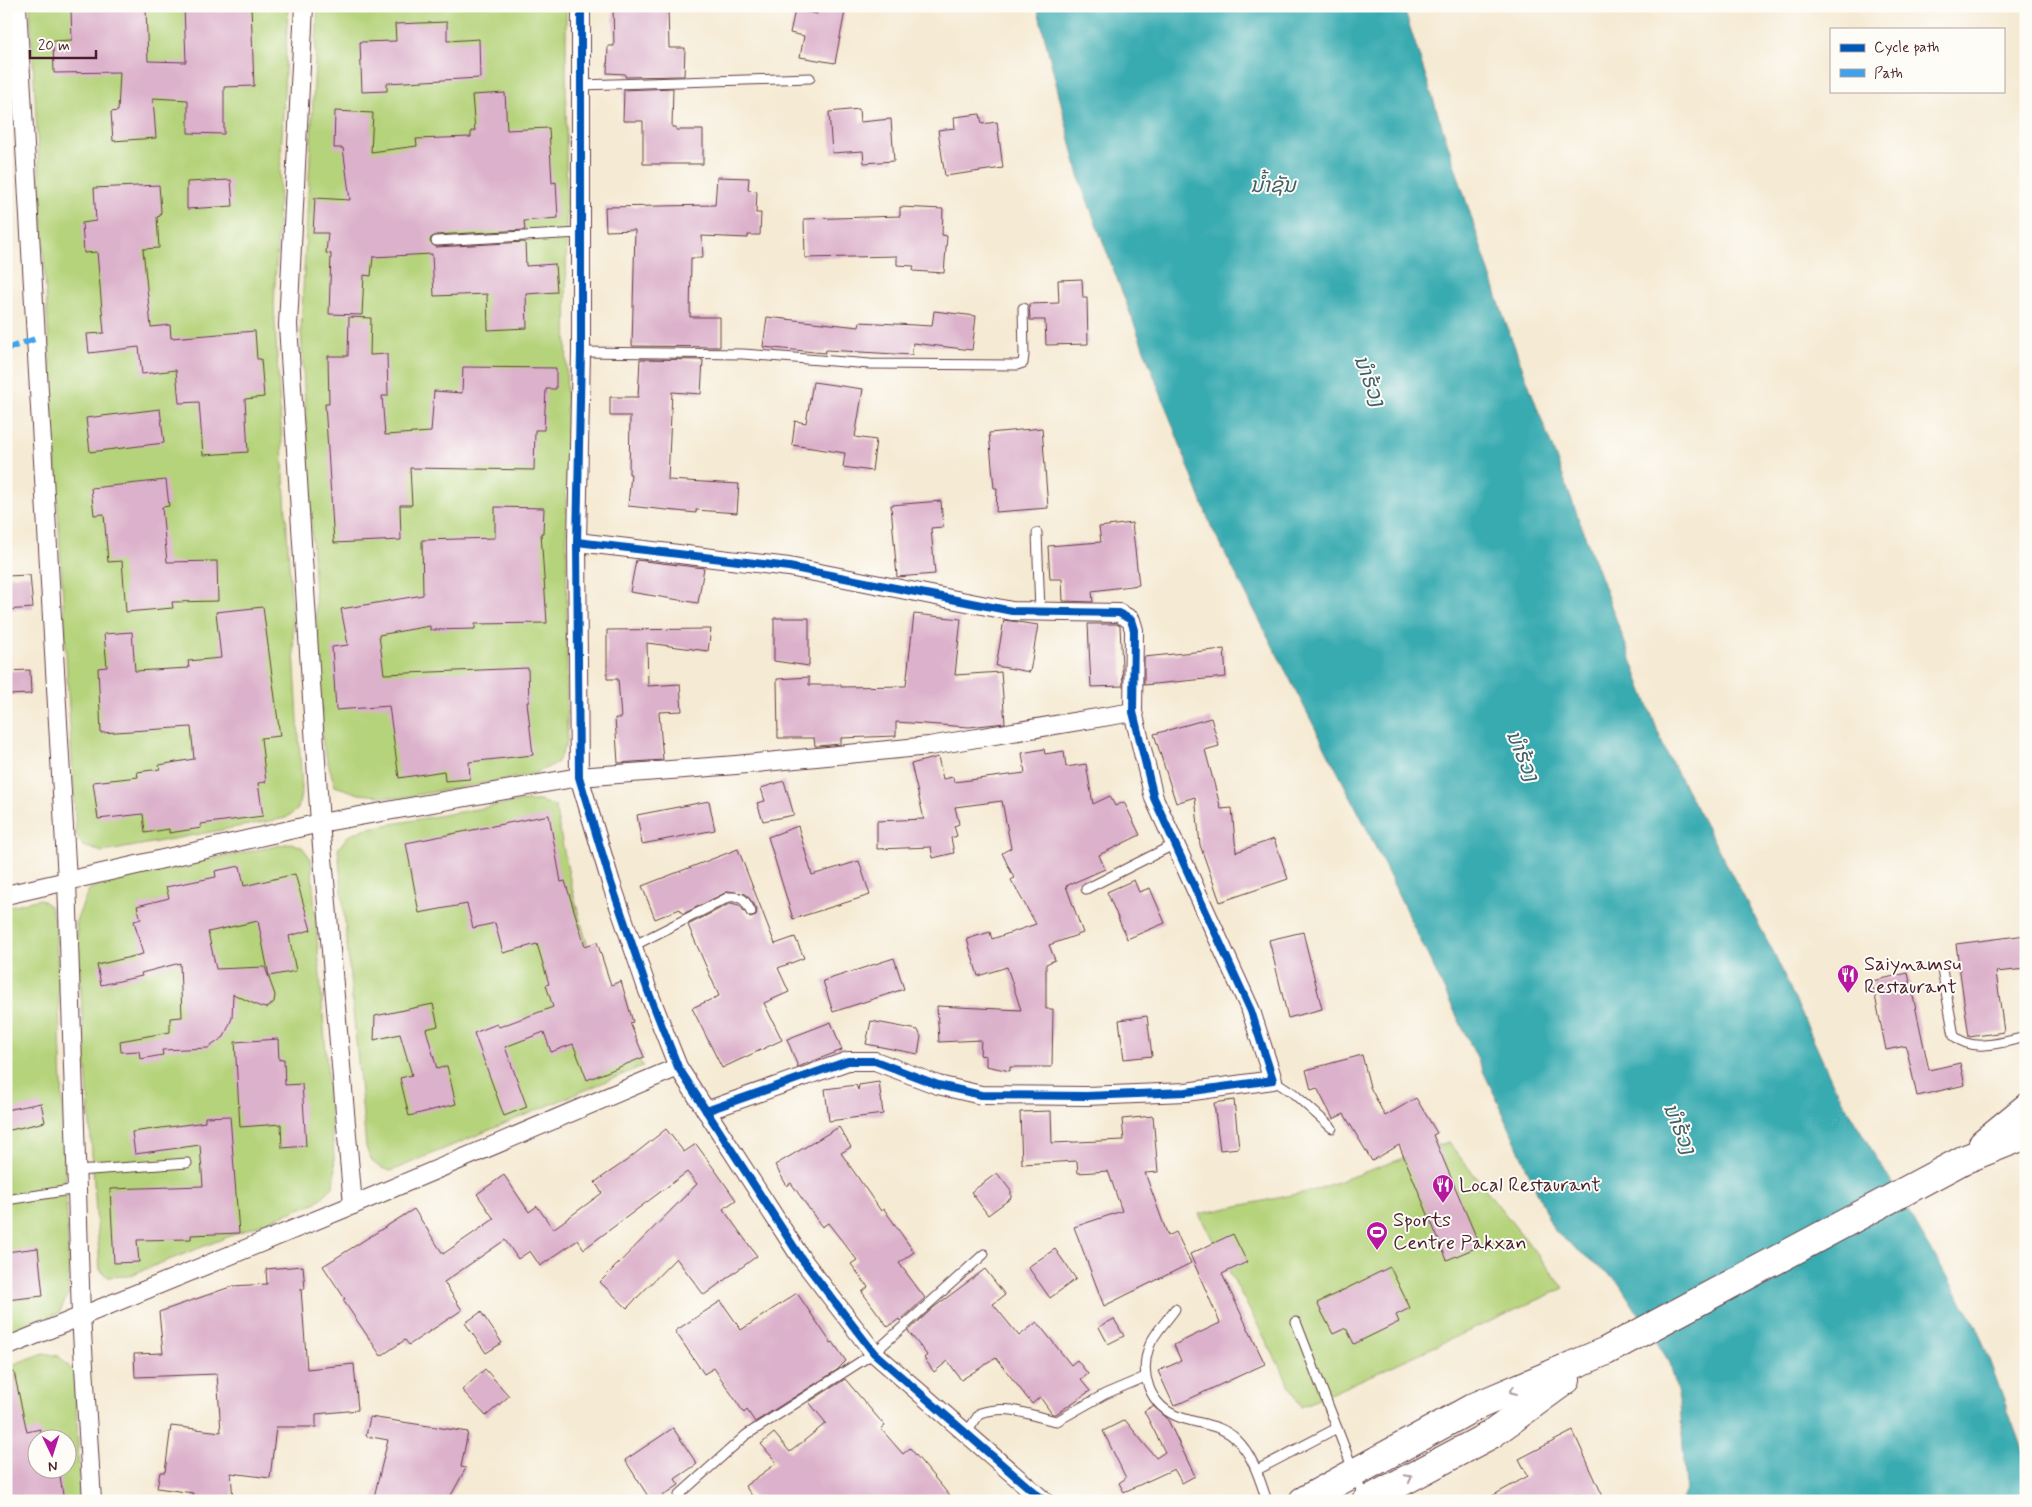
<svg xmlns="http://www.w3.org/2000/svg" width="2032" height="1507" viewBox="0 0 2032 1507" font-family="Mynerve,'Noto Sans Lao',sans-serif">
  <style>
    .green { fill: #b5d37a; stroke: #807952; fill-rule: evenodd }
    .water { fill: #38abb1; stroke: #41656e }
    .building { fill: #dcb1cb }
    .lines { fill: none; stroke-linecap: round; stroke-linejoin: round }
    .service-casing { stroke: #643d44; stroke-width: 11 }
    .minor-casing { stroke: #643d44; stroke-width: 20 }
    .trunk-casing { stroke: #643d44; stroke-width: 30 }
    .service { stroke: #fff; stroke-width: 9 }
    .minor { stroke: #fff; stroke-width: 18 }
    .trunk { stroke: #fff; stroke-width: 28 }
    .quiet { stroke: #40a2eb; stroke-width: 6; stroke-dasharray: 12 6; stroke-linecap: butt }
    .cycleway-casing { stroke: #fdfcf7; stroke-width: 11 }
    .cycleway { stroke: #0057b8; stroke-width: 8 }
    .oneway { stroke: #ae9aa0 }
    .labels { text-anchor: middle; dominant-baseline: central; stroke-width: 4; stroke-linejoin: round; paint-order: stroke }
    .poi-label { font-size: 20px; fill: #4a1f2b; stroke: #fdfcf7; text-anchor: start }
    .water-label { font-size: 21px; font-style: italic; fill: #425e67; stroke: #fdfcf7 }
  </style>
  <rect width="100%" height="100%" fill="#fdfcf7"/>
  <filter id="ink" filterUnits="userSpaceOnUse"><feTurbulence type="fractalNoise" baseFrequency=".02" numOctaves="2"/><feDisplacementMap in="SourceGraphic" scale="10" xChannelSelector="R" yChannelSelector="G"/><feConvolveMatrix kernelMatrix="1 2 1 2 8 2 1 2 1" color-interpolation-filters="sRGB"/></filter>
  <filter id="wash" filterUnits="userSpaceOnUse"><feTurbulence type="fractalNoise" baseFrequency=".0096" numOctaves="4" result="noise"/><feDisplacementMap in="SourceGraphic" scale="20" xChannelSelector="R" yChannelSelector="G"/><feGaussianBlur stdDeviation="1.12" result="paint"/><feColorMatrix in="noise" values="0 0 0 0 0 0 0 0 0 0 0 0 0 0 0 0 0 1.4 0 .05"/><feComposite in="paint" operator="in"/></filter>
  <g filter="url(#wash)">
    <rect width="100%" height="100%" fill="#f5ead3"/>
    <g class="green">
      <polygon points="30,6 288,6 274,306 302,789 298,809 286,818 103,852 83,846 76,834"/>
      <polygon points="318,6 566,6 567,742 557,763 532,775 399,798 359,794 335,786 323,746 301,329"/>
      <path d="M522,801H539L555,806C569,879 584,953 617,1020C624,1036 634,1051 643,1066L391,1171C375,1167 371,1162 366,1147L338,849L348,836L364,829Z"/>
      <polygon points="291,843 302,847 311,859 335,1171 333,1187 317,1202 128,1276 108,1277 100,1270 76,921 89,890 101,882"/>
      <polygon points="40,899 50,906 56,927 69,1270 68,1295 59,1313 6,1334 6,907"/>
      <polygon points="1448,1142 1564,1288 1301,1407 1199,1214 1312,1191"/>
      <path d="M44,1353L59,1356L75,1373L80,1501H6V1367ZM38,1440H68V1470H38Z"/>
    </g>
    <polygon class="water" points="1037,6 1403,6 1505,321 1664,748 1775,955 1834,1086 1977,1327 2026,1460 2026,1501 1681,1501 1686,1489 1680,1404 1670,1363 1618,1282 1554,1231 1499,1104 1363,821 1211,526 1081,184"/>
    <g id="blocks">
      <g class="building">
        <polygon points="184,6 251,6 254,86 224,87 224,134 188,133 188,100 153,98 156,138 113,141 111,112 118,111 120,72 54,73 53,41 72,40 71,10 146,8 148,61 186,62"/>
        <polygon points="613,6 668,6 669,48 685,48 684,76 625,77 625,74 607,73 608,46 614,46"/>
        <polygon points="818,6 846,6 835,63 800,57 804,36 790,33 795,10 817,14"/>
        <polygon points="447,22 447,41 479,39 480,78 387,83 387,91 362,92 360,42 396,41 395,24"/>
        <polygon points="673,88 672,127 676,127 676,130 703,130 703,164 643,164 643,121 623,121 624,90"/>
        <polygon points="505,93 507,130 549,128 552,183 556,182 558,218 524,221 525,230 436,235 431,238 430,242 436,247 525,242 526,266 555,264 557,292 526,294 527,328 488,330 487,294 434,296 432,254 373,257 371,276 364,275 362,315 329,314 331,254 326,253 328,233 313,233 315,198 350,200 343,148 334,148 335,111 373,113 371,152 417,146 416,139 471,137 471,131 475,131 472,95"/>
        <polygon points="859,109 860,122 891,119 894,161 864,163 863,151 832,153 829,112"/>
        <polygon points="980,114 982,124 997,122 1003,168 945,176 938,130 955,128 954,117"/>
        <polygon points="717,177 749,178 748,190 757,191 756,213 761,213 760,235 748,235 748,238 702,236 703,258 691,258 690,317 720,317 720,347 632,346 635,230 606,231 605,207 715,205"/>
        <polygon points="231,180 233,206 187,209 187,182"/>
        <polygon points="159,185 161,211 160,216 157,217 159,248 143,249 151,327 170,325 171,338 255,331 257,359 261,359 264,397 245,399 248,452 203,455 199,402 179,403 176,370 142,374 139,347 89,353 87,334 104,333 97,252 84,253 82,223 96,221 94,188"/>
        <polygon points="900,207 943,209 942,235 947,236 944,273 913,271 914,266 897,265 897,256 805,258 804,219 900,216"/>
        <polygon points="1082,279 1083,298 1087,298 1088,344 1046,345 1045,320 1030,320 1029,304 1059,303 1058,280"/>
        <polygon points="934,311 976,316 972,350 913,343 912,355 826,350 825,353 763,347 767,317 859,327 860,322 932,326"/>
        <polygon points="349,317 371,318 370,355 387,354 388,396 382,396 385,435 431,432 434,391 462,393 463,367 556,368 556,389 546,389 544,430 535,430 534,470 410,468 412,505 400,505 401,540 334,543 325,404 329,404 328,356 348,356"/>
        <polygon points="640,359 703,360 701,394 672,392 668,480 739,484 737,513 696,510 696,513 628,506 631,474 629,474 630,416 610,416 610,397 638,397"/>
        <polygon points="813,382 863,389 855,437 876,440 872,471 843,467 845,453 792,445 795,421 806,423"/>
        <polygon points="160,409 164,443 90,452 86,418"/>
        <polygon points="1042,428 1048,508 996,512 997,488 994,488 989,433"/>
        <polygon points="166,480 169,506 162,507 167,562 217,561 218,601 172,602 173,608 126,612 122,561 108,562 104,514 94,515 91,488"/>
        <polygon points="941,501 943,527 931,528 935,574 897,577 891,505"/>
        <polygon points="495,507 544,508 543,533 541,533 547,623 475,624 475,629 430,630 430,626 379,635 384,674 528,668 529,702 527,702 533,755 469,762 470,779 445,781 444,771 399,778 389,706 336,710 332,647 348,645 341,609 423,595 422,540 495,538"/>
        <polygon points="1132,523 1139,585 1092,591 1093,602 1063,601 1062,579 1050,579 1048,546 1101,542 1099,527"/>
        <polygon points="636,560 704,568 698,603 630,592"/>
        <polygon points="30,575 33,608 6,610 6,576"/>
        <polygon points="263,607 280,736 261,738 266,782 258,783 263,816 201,824 201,828 169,833 169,829 145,833 143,814 98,819 93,782 138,777 137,772 160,769 159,765 194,759 191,727 101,733 98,668 107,667 104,634 132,632 135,671 189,668 188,661 221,658 216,612"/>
        <polygon points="914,614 961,619 955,675 1001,672 1005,723 969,727 896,722 896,736 841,738 841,744 818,746 815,746 814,738 778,738 777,679 809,677 809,685 841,685 841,687 906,686"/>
        <polygon points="774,618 809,618 809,666 774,661"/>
        <polygon points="1004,620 1038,625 1030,672 996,666"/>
        <polygon points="1088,624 1116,624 1120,626 1123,686 1091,687"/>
        <polygon points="711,629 708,651 647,643 648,686 680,684 682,711 659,712 663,760 618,763 615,718 621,718 618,679 607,679 607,630"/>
        <polygon points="1224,649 1226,677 1144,685 1144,657"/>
        <polygon points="30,670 31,694 6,695 6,671"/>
        <polygon points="1211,718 1219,746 1205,750 1221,809 1232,808 1236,852 1274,839 1288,879 1220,902 1200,845 1195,797 1176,803 1154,734"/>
        <polygon points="1044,749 1045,754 1064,751 1066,767 1086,764 1093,804 1110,796 1115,806 1124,802 1140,835 1099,855 1105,869 1066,886 1083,933 1049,945 1055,960 1046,964 1046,1009 1053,1009 1052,1067 1010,1067 1010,1071 986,1066 986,1056 980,1055 981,1040 939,1042 937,1006 1021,1010 1007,967 978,976 967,939 990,932 992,939 1036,924 1011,880 1014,878 1002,853 1011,848 1002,801 955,807 959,824 954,826 957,836 951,838 954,853 933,858 931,847 877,849 877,821 924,819 911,764 938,757 943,779 953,777 954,782 1025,773 1022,753"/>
        <polygon points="784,781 794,815 763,821 757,803 765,801 761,788"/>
        <polygon points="709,801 715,830 642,844 637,815"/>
        <polygon points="549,815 561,882 565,881 585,946 597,942 611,985 621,981 633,1022 630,1023 644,1057 587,1080 573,1044 551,1052 544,1032 505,1047 527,1107 504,1116 474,1033 497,1024 499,1027 553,1007 546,985 549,984 537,944 503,953 495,923 473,928 467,904 419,913 406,843"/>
        <polygon points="798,826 812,875 859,861 870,895 793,919 768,837"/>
        <polygon points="738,849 775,944 795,937 804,958 778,968 789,992 764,1003 782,1040 722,1068 692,1008 719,996 688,925 731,903 739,905 750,918 756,916 757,909 746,894 729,891 683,914 680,909 655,919 642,886"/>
        <polygon points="240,866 244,886 295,874 311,930 289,936 296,971 269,976 258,921 208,932 216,969 265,967 275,995 274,1002 267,1008 261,1007 233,994 232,1018 224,1037 208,1048 162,1050 163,1055 140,1059 139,1051 121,1052 120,1041 170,1032 170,1018 182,1017 180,963 141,973 142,976 101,985 97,965 143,954 134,921 141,919 137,906 169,898 166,887 216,877 215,871"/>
        <polygon points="1134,880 1139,892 1150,888 1165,923 1127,939 1107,892"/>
        <polygon points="1303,932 1322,1009 1288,1018 1269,940"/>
        <polygon points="2026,935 2026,969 1996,972 2004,1032 1969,1037 1956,944"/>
        <polygon points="894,958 904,989 833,1012 823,981"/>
        <polygon points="1908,973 1929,1070 1960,1063 1965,1085 1917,1096 1906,1046 1886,1050 1872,981"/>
        <polygon points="433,1004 438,1026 426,1029 437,1069 447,1066 456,1104 409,1116 400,1078 412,1075 400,1034 374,1040 375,1016"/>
        <polygon points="1147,1016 1152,1056 1124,1059 1119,1020"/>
        <polygon points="871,1021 918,1030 921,1037 918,1054 866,1044"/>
        <polygon points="831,1022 842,1050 798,1067 787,1039"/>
        <polygon points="278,1039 279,1060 284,1059 285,1085 302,1084 306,1146 282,1148 281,1124 240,1127 235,1042"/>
        <polygon points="1362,1055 1370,1087 1385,1116 1416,1098 1437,1133 1433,1135 1480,1246 1447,1260 1399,1145 1372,1161 1344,1114 1333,1119 1317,1088 1311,1090 1306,1070"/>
        <polygon points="879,1082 883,1114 829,1121 825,1089 856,1085 858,1090 859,1085"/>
        <polygon points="1234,1100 1239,1148 1220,1150 1214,1103"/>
        <polygon points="41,1103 45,1122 6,1131 6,1110"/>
        <polygon points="1051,1111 1052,1143 1124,1140 1122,1119 1153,1116 1158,1172 1145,1173 1168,1236 1176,1232 1191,1263 1104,1306 1074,1227 1122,1211 1108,1171 1078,1173 1077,1161 1022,1164 1020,1112"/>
        <polygon points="230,1116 239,1233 191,1235 191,1239 137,1240 139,1262 114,1263 110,1189 203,1186 200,1145 135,1154 132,1132 205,1122 205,1117"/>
        <polygon points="839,1127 851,1147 841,1153 881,1211 884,1209 914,1252 899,1263 925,1298 900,1321 899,1319 888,1327 862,1292 868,1287 851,1264 857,1260 828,1223 822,1227 791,1183 787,1186 775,1165"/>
        <polygon points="666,1129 684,1152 696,1144 720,1177 736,1200 723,1209 757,1256 704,1295 676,1258 627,1308 600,1282 697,1184 687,1172 584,1249 578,1240 540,1266 530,1251 518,1259 505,1240 444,1282 462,1310 409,1345 405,1340 381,1356 343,1300 345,1299 323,1266 414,1209 443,1254 494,1219 477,1194 504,1175 529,1212 537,1206 553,1229 602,1193 595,1182 626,1161"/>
        <polygon points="997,1173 1011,1191 1011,1198 988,1215 971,1192"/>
        <polygon points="1233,1234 1247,1262 1222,1274 1265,1364 1174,1406 1158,1371 1181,1361 1174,1345 1220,1323 1190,1254"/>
        <polygon points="38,1248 43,1296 6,1300 6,1252"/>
        <polygon points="1055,1249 1076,1279 1050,1298 1028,1267"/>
        <polygon points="303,1266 305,1289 301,1289 307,1369 354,1364 358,1410 316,1414 316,1427 276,1427 270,1478 231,1473 233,1501 193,1501 193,1493 157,1488 160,1472 165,1472 171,1426 221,1432 217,1374 135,1377 134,1354 163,1353 159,1312 233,1286 267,1284 266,1269"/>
        <polygon points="1390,1267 1410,1308 1396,1315 1399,1322 1354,1344 1346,1328 1333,1334 1317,1303"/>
        <polygon points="985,1269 1005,1295 993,1304 1019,1336 1037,1322 1071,1365 1077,1360 1088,1374 1081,1380 1090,1391 1056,1414 1052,1414 1040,1397 1032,1404 996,1358 961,1380 948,1361 934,1372 924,1358 927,1355 908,1331 933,1308"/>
        <polygon points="797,1293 831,1343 833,1342 846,1361 837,1370 755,1422 747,1410 744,1413 714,1368 704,1374 675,1331 721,1301 741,1330"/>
        <polygon points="481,1312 502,1343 486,1353 465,1323"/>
        <polygon points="1114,1319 1124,1336 1108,1344 1099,1327"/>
        <polygon points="485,1369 509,1396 486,1416 462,1390"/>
        <polygon points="14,1372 27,1432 40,1429 42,1440 38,1440 38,1470 49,1470 50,1478 60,1476 64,1501 6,1501 6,1373"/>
        <polygon points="845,1379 885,1426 881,1429 903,1454 910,1448 954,1501 756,1501 745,1486 777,1463 761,1444 774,1433 790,1452 826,1423 809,1402"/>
        <polygon points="1153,1406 1167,1418 1195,1476 1182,1483 1174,1469 1124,1492 1119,1483 1126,1478 1103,1431 1125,1420 1156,1458 1165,1452 1144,1411"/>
        <polygon points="370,1417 468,1432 461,1467 466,1468 448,1501 373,1501 388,1440 366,1436"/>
        <polygon points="673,1428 697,1464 675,1479 679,1485 655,1501 651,1501 625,1460"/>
        <polygon points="1573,1431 1605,1501 1580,1501 1577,1494 1564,1501 1483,1501 1528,1476 1519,1459"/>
      </g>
    </g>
  </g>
  <g filter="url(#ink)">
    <use href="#blocks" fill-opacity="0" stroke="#643d44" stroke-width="1"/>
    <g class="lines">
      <g class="service-casing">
        <g id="service">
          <polyline points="6,72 20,71"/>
          <polyline points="580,85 810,78"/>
          <polyline points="436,241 580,233"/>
          <polyline points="581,352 743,354 870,364 1017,365 1023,363 1024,355 1023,308"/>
          <polyline points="1037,533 1040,611"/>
          <polyline points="1086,889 1175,844"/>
          <path d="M633,946L729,897C743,896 745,900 751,912"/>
          <path d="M1942,970L1954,1036C1973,1053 2004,1042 2026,1037"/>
          <polyline points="1273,1080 1293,1093 1332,1128"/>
          <polyline points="77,1171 187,1163"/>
          <polyline points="6,1200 77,1189"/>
          <path d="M1175,1309C1167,1321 1153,1334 1149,1347C1139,1375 1150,1406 1179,1417C1198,1424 1221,1424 1236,1439C1253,1455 1260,1480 1267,1501"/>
          <polyline points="1296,1322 1337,1428"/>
          <path d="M967,1432L980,1413C1014,1404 1024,1415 1057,1421L1105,1394L1145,1377"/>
          <polyline points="1257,1470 1337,1428 1364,1498"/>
          <polyline points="679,1495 746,1435 874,1353 984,1254"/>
        </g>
      </g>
      <g class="minor-casing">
        <g id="minor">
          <polyline points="17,6 67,880 81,1315 92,1501"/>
          <polyline points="304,6 288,325 320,823 353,1205"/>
          <polyline points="581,6 581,352 577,542 579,777 611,883 648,991 678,1067 801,1258 874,1353 1044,1501"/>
          <polyline points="577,542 789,567 1012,611 1119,613 1131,620 1134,630 1133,712 1154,798 1251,1011 1273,1080 1186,1092 1086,1096 981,1095 938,1085 875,1061 848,1061 706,1111"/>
          <polyline points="6,895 320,823 579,777 736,765 929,746 1133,712"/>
          <polyline points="6,1347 353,1205 678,1067"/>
        </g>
      </g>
      <g class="trunk-casing">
        <g id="trunk">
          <polyline points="1983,1143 2026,1108"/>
          <polyline points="1303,1501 1474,1407 1606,1351 1963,1160 2026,1135"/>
          <polyline points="1366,1501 1492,1434 1566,1380"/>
        </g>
      </g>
      <use href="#service" class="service"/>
      <use href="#minor" class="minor"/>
      <use href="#trunk" class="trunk"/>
      <polyline class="quiet" points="6,349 35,339"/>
      <g class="cycleway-casing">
        <g id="cycleway">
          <polyline points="581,6 581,352 577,542 579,777 611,883 648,991 678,1067 801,1258 874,1353 1044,1501"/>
          <polyline points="577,542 789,567 1012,611 1119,613 1131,620 1134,630 1133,712 1154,798 1251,1011 1273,1080 1186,1092 1086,1096 981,1095 938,1085 875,1061 848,1061 706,1111"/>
        </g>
      </g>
      <use href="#cycleway" class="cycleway"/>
    </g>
    <defs><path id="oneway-chevron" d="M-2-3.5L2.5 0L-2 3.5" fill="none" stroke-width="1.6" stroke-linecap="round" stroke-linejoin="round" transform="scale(1.25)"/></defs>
    <g class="oneway">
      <use href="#oneway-chevron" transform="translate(1513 1391) rotate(157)"/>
      <use href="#oneway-chevron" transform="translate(1409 1478) rotate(-28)"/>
    </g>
  </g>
  <defs>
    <g id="restaurant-pin" transform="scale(1.125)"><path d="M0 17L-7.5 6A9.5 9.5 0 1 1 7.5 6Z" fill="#b5179e" stroke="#fdfcf7"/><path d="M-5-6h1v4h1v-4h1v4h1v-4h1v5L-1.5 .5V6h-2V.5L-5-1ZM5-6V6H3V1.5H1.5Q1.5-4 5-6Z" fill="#fff"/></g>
    <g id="stadium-pin" transform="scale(1.125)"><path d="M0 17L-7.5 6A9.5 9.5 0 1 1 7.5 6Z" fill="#b5179e" stroke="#fdfcf7"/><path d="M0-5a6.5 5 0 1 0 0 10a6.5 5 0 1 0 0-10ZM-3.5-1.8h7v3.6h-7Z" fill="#fff"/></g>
  </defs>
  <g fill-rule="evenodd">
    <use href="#restaurant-pin" x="1848" y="975"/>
    <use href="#restaurant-pin" x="1443" y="1185"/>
    <use href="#stadium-pin" x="1377" y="1232"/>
  </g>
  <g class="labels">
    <g class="poi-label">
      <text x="1864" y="964">Saiynamsu<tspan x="1864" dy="23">Restaurant</tspan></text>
      <text x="1459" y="1185">Local Restaurant</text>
      <text x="1393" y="1220">Sports<tspan x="1393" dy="23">Centre Pakxan</tspan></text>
    </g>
    <g class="water-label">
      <text x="1273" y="186">ນ້ຳຊັນ</text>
      <text transform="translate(1369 381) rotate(69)">ນຳ້ຮວງ</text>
      <text transform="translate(1522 756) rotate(67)">ນຳ້ຮວງ</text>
      <text transform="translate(1679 1129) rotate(67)">ນຳ້ຮວງ</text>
    </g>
  </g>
  <rect width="2032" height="1507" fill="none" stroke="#fdfcf7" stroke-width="25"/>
  <rect x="1830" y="28" width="175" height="65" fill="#fdfcf7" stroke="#b5a4a5"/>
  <rect x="1840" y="44" width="25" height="8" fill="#0057b8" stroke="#b5a4a5"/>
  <text x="1874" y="52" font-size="15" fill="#4a1f2b">Cycle path</text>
  <rect x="1840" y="69" width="25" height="8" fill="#40a2eb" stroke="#b5a4a5"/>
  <text x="1874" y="78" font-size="15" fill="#4a1f2b">Path</text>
  <g transform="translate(52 1454) rotate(176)"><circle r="24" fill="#fdfcf7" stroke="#b5a4a5"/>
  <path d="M0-4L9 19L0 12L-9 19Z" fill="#b5179e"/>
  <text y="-8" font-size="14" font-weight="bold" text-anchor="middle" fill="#4a1f2b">N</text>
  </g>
  <path d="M30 50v8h66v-8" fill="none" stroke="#4a1f2b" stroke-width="2.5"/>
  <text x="38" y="50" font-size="15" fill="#4a1f2b" stroke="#fdfcf7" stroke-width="4" paint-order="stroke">20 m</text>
</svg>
